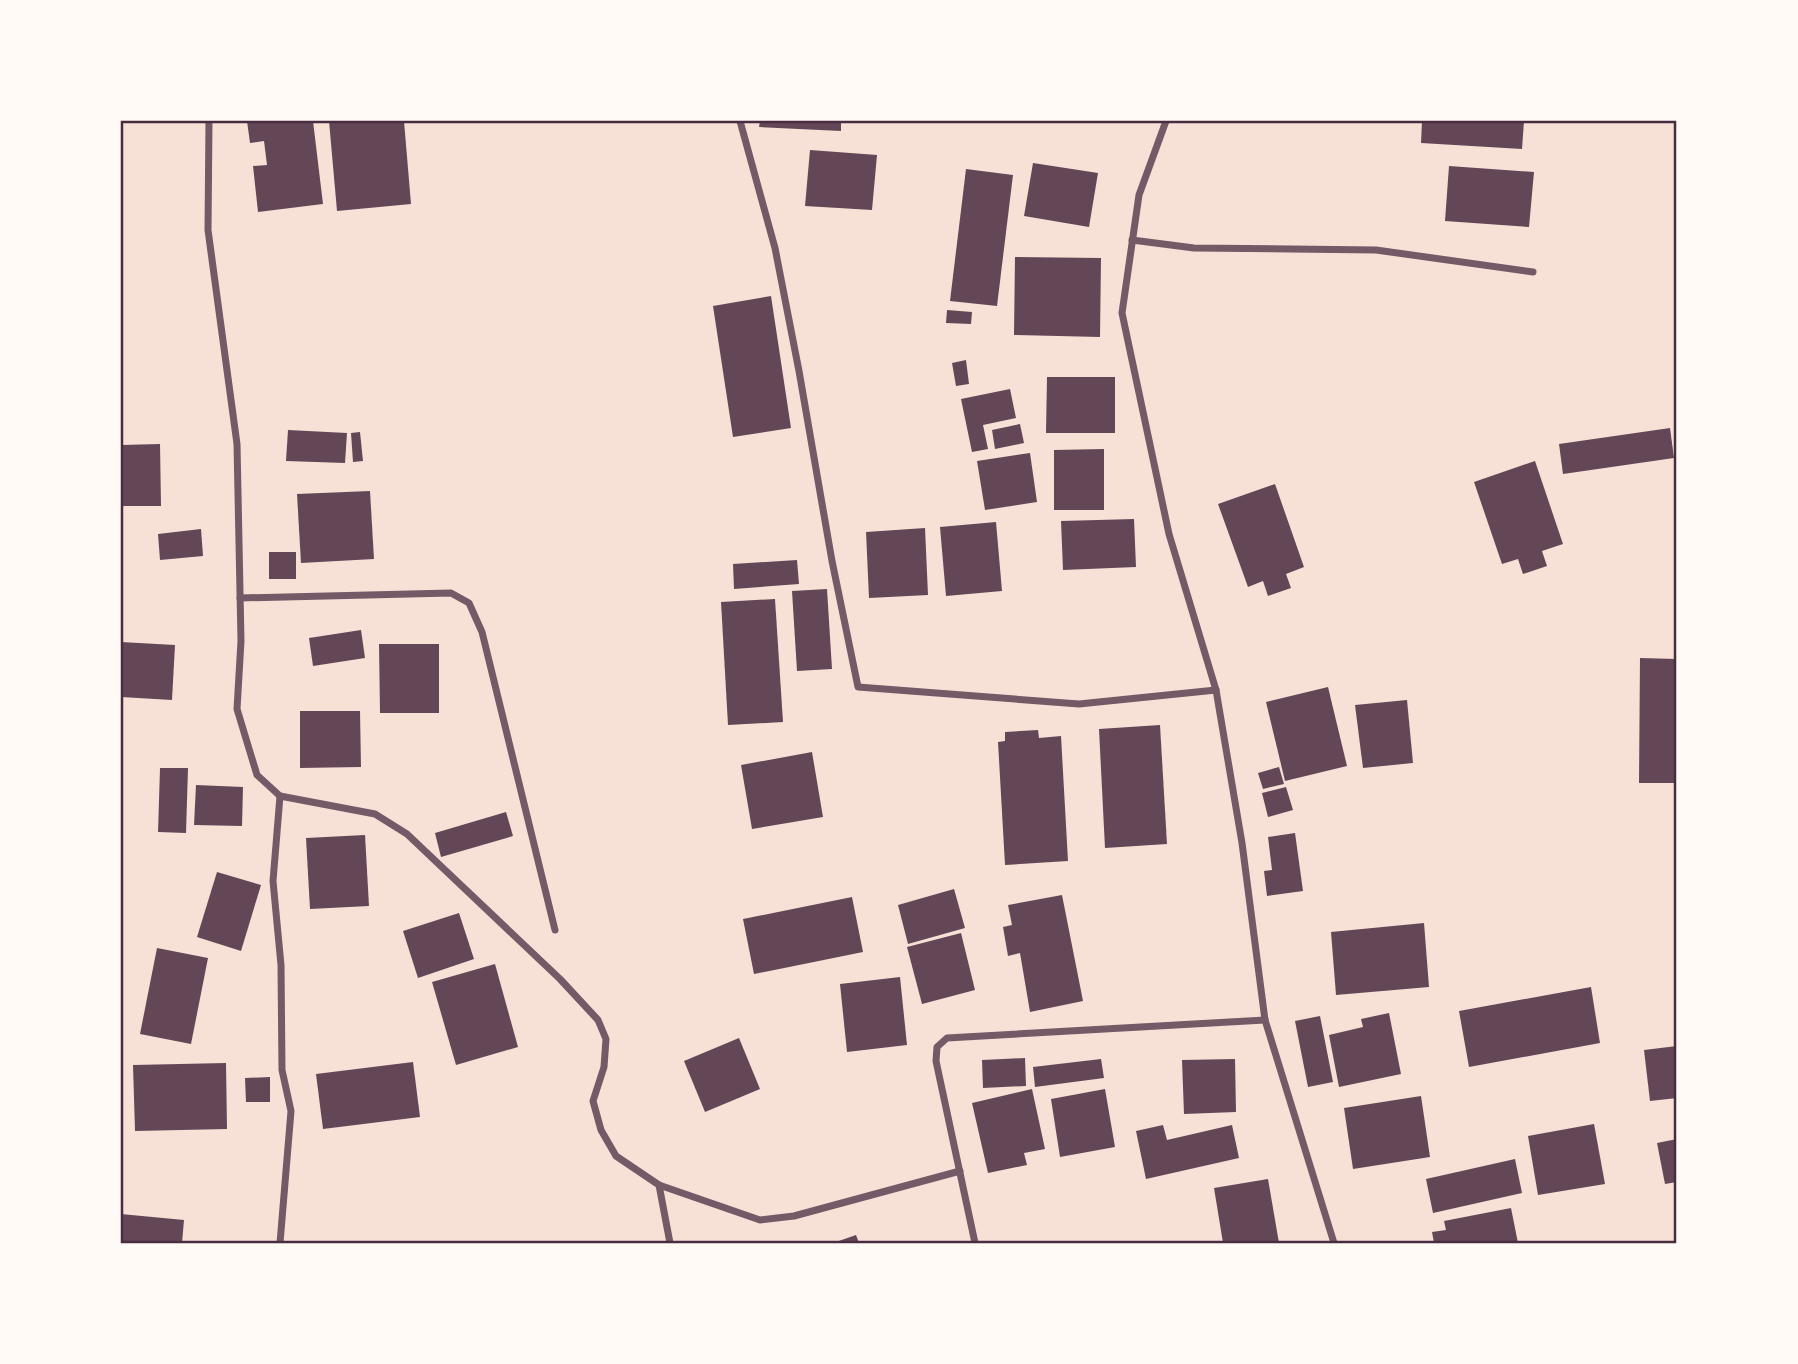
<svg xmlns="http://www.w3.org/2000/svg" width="1798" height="1364" viewBox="0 0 1798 1364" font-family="Commissioner,sans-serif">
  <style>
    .building { fill: #644757 }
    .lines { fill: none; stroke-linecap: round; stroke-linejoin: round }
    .minor { stroke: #755966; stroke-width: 7 }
    .neatline { fill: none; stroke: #4a2c40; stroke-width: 2.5 }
  </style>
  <rect width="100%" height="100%" fill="#f7e1d7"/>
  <g class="building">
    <polygon points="247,121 313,121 323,204 258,212 253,166 267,165 264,141 250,143"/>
    <polygon points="329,121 404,121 411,204 337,211"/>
    <polygon points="760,121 841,121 841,131 759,127"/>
    <polygon points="1422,121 1524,121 1522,149 1421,143"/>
    <polygon points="810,150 877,155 872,210 805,206"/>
    <polygon points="1033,163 1098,173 1089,227 1024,216"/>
    <polygon points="1449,166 1534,172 1529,227 1445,221"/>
    <polygon points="966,169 1013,175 997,306 950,301"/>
    <polygon points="1015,257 1101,258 1100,337 1014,335"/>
    <polygon points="771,296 791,428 733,437 713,306"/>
    <polygon points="947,310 972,312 971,324 946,323"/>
    <polygon points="966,360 969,384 956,386 952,363"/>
    <polygon points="1047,377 1115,377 1115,433 1046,433"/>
    <polygon points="1010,389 1016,418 983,425 988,449 972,452 961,399"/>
    <polygon points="1020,424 1024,443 995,449 992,430"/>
    <polygon points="1670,428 1674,458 1563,474 1559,444"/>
    <polygon points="288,430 347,433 345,463 286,461"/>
    <polygon points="360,432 363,461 353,462 351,433"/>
    <polygon points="160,444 161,506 121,506 121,445"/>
    <polygon points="1104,449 1104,510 1054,510 1054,450"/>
    <polygon points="1030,453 1037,502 985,510 977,461"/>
    <polygon points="1535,461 1563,544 1542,551 1547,566 1523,574 1518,559 1502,564 1474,482"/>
    <polygon points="1275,484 1304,567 1286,574 1291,588 1268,596 1263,581 1248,587 1218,504"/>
    <polygon points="370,491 374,559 301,563 297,494"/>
    <polygon points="1134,519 1136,567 1063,570 1061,521"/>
    <polygon points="996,522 1002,591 946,596 940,527"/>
    <polygon points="925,528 928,595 869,598 866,532"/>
    <polygon points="201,529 203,556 160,560 158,534"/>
    <rect x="269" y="552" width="27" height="27"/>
    <polygon points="797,560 799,584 734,589 733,564"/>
    <polygon points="827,589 832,669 797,671 792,591"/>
    <polygon points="775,599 783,722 728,725 721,602"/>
    <polygon points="361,630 365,658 313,666 309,638"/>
    <polygon points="121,642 175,645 172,700 121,697"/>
    <polygon points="379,644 439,644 439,713 380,713"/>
    <polygon points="1640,658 1677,659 1677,783 1639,783"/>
    <polygon points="1328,687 1347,766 1285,781 1266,702"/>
    <polygon points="1407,700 1413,763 1363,768 1355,705"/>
    <polygon points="300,711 360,711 361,767 300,768"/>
    <polygon points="1160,725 1167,844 1105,848 1099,729"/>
    <polygon points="1038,730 1039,738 1061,736 1068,861 1005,865 998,742 1005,741 1005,732"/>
    <polygon points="812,752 823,817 752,829 741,765"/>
    <polygon points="1279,767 1284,784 1263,789 1258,773"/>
    <polygon points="160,768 188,768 186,833 158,832"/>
    <polygon points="196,785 243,787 242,826 194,825"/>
    <polygon points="1286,787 1293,810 1268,817 1262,793"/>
    <polygon points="506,812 513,836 441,857 435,833"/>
    <polygon points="1295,833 1303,891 1267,896 1264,871 1272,870 1268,837"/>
    <polygon points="365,835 369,906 310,909 306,838"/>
    <polygon points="217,872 261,885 241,951 197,937"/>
    <polygon points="954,889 965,928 908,944 898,905"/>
    <polygon points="1062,895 1083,1001 1030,1012 1020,953 1008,956 1003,927 1012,925 1008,905"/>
    <polygon points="852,897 863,952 754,974 743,919"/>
    <polygon points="459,913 474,959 418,978 403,931"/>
    <polygon points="1424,923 1429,987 1336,995 1331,932"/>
    <polygon points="961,933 975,990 922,1004 907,947"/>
    <polygon points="157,948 208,958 191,1044 140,1034"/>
    <polygon points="495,964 518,1047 456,1065 432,982"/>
    <polygon points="900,977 907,1045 847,1052 840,984"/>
    <polygon points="1591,987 1600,1043 1469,1067 1459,1011"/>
    <polygon points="1389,1013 1401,1074 1339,1087 1329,1035 1363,1027 1361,1019"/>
    <polygon points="1320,1016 1333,1082 1308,1087 1295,1021"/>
    <polygon points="739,1038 760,1089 705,1112 684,1061"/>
    <polygon points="1677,1046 1677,1098 1650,1101 1644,1050"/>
    <polygon points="1025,1058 1026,1086 983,1088 982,1060"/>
    <polygon points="1101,1059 1104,1078 1035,1087 1033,1067"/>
    <polygon points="1235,1059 1236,1112 1184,1114 1182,1060"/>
    <polygon points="413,1062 420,1117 323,1129 316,1074"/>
    <polygon points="226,1063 227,1129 135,1131 133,1065"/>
    <polygon points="270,1077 270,1102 246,1102 245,1078"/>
    <polygon points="1032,1089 1045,1149 1024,1153 1027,1165 988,1173 972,1103"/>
    <polygon points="1105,1089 1115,1147 1060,1157 1051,1099"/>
    <polygon points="1421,1096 1430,1157 1353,1169 1344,1108"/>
    <polygon points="1594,1124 1605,1184 1538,1195 1528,1136"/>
    <polygon points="1163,1125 1167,1140 1232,1125 1239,1158 1146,1179 1136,1131"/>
    <polygon points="1677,1139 1677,1182 1665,1184 1657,1143"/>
    <polygon points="1515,1159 1522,1193 1433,1213 1426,1179"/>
    <polygon points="1268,1179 1279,1243 1223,1243 1214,1188"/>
    <polygon points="1511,1208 1518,1243 1434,1243 1432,1232 1446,1230 1444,1221"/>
    <polygon points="121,1214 184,1220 182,1243 121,1243"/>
    <polygon points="856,1235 859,1243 833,1243"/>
  </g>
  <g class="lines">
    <g class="minor">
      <polyline points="209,121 208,230 237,444 241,641 237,709 257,775 280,796 375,814 407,834 560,979 598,1020 606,1039 604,1067 593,1101 601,1130 616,1156 659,1185 670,1243"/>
      <polyline points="740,121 775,248 799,371 832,561 858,687 1079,704 1216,690"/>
      <polyline points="1166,121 1139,195 1122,313 1169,534 1216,690 1242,843 1265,1020 1334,1243"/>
      <polyline points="1132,240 1194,248 1376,250 1533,272"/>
      <polyline points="240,598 451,593 469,603 482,632 555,930"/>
      <polyline points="280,796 273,881 281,965 282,1070 291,1111 280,1243"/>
      <polyline points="659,1185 760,1220 794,1216 960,1171"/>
      <polyline points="975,1243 936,1061 937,1047 947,1038 1265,1020"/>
    </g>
  </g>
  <rect width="1798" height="1364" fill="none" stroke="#fffaf5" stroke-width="245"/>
  <rect x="122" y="122" width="1553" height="1120" class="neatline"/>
</svg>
